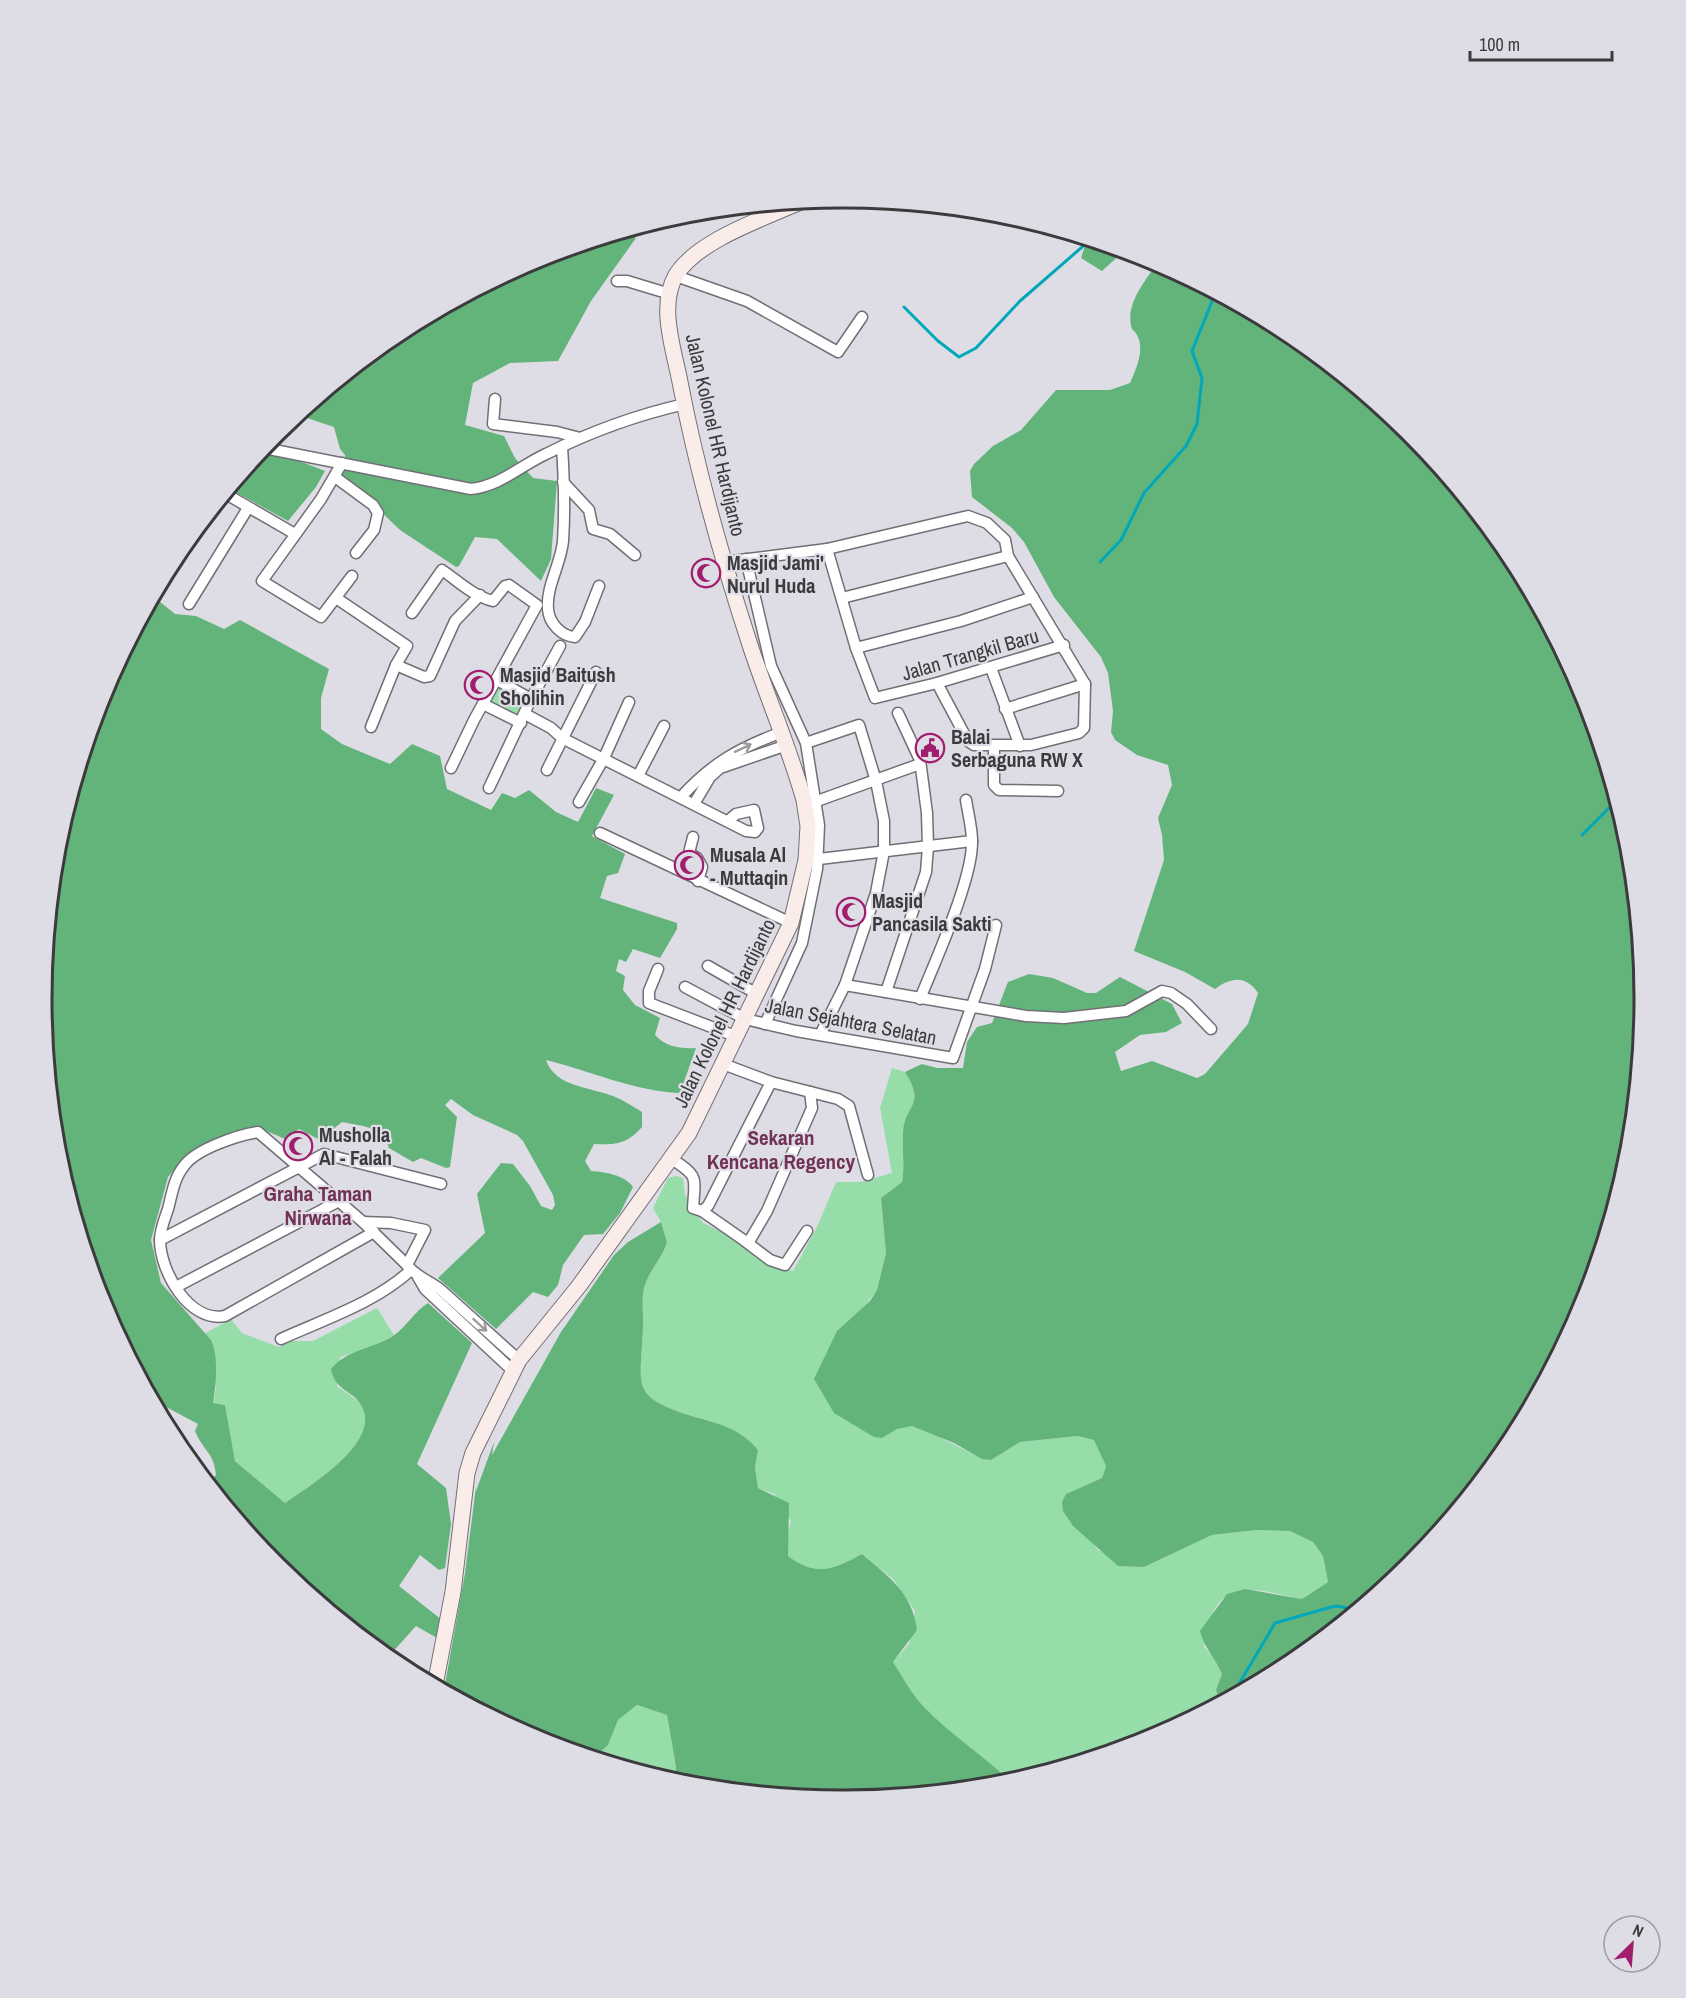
<svg xmlns="http://www.w3.org/2000/svg" width="1686" height="1998" viewBox="0 0 1686 1998" font-family="'Archivo Narrow',sans-serif">
  <style>
    .green { fill: #97ddaa }
    .forest { fill: #63b47b }
    .lines { fill: none; stroke-linecap: round; stroke-linejoin: round }
    .stream { stroke: #00a8ba; stroke-width: 3 }
    .minor-casing { stroke: #706f76; stroke-width: 13 }
    .secondary-casing { stroke: #706f76; stroke-width: 17 }
    .minor { stroke: #fff; stroke-width: 10 }
    .secondary { stroke: #faece8; stroke-width: 15 }
    .oneway { stroke: #9d9c9e }
    .labels { text-anchor: middle; dominant-baseline: central; stroke-width: 4.5; stroke-linejoin: round; paint-order: stroke }
    .street-label { font-size: 20px; fill: #3b3a3d; stroke: #dedde5 }
    .poi-label { font-size: 20px; font-weight: bold; fill: #3b3a3d; stroke: #dedde5; text-anchor: start }
    .neighbourhood-label { font-size: 21px; font-weight: bold; fill: #723255; stroke: #dedde5 }
    .rim { fill: none; stroke: #3b3a3d; stroke-width: 3 }
  </style>
  <rect width="100%" height="100%" fill="#dedde5"/>
  <g class="green">
    <polygon points="497,687 527,702 519,717 489,702"/>
    <path d="M892,1068L905,1072C926,1106 906,1105 903,1135C902,1151 905,1166 902,1182L881,1198L886,1253L877,1290L864,1307L858,1425L874,1437C887,1435 897,1427 909,1426C925,1425 970,1457 991,1460L1020,1442L1078,1436L1095,1440L1106,1466L1102,1478L1066,1494L1073,1526L1087,1536L1098,1550L1144,1567L1212,1535L1256,1530L1290,1531L1313,1542L1323,1556L1328,1582L1302,1599C1275,1594 1233,1578 1216,1607C1209,1618 1207,1635 1204,1647L1216,1659L1222,1674L1216,1690L1220,1702L1149,1739L1010,1781C980,1752 942,1730 915,1698C906,1687 900,1674 893,1662L909,1644L915,1611L893,1579L862,1554C832,1570 817,1577 788,1556L787,1538L791,1521L774,1494L758,1488L755,1468L758,1450C741,1429 720,1424 695,1417C628,1396 641,1388 643,1327C644,1311 640,1297 646,1282C652,1267 663,1257 667,1242L661,1222L653,1208L668,1178L676,1176L683,1178L685,1195L703,1223L749,1245L768,1261L793,1271L817,1227L836,1182H860L892,1173L880,1108Z"/>
    <path d="M377,1308L394,1335L375,1346L340,1357L337,1386C345,1392 357,1398 362,1407C381,1443 308,1487 285,1503L235,1461L225,1405L213,1403L216,1388L204,1334L231,1319L242,1333L279,1347L288,1341H313Z"/>
    <polygon points="637,1705 667,1715 676,1767 675,1781 595,1757 608,1745 618,1720"/>
  </g>
  <g class="forest">
    <polygon points="629,231 636,238 591,301 558,361 510,363 473,383 465,425 504,436 515,458 533,478 557,481 551,559 541,581 497,539 475,537 459,566 456,567 400,530 343,475 345,455 340,449 334,427 298,415 398,333 537,259"/>
    <polygon points="1087,240 1124,251 1102,271 1081,258"/>
    <path d="M1157,263L1288,333L1410,433L1509,554L1583,693L1629,843L1644,999L1629,1156L1583,1306L1509,1444L1409,1566L1288,1665L1220,1702L1216,1690L1222,1674C1215,1657 1204,1648 1200,1631L1227,1594L1245,1589L1302,1599L1328,1582L1323,1556L1313,1542L1290,1531L1256,1530L1212,1535L1144,1567L1118,1566L1073,1526L1063,1511L1062,1502L1066,1494L1102,1478L1106,1466L1094,1440L1078,1436L1020,1442L991,1460L982,1459L954,1443L912,1426L897,1429L882,1438L874,1437L834,1413L814,1379L837,1331L870,1301L877,1290L886,1253L881,1198L902,1182C905,1166 902,1151 903,1134C904,1104 927,1107 905,1072L922,1064L937,1068H963L967,1042L977,1027L992,1023L1008,982L1029,974L1053,978L1087,993H1096L1120,977L1172,1004L1182,1023L1166,1032L1140,1035L1115,1052L1121,1071L1152,1061L1197,1078L1205,1074L1248,1024L1258,993C1246,975 1231,977 1215,989L1185,972L1134,951L1164,860L1162,835L1158,818L1172,785L1168,765L1137,755L1115,740L1111,732L1113,711L1108,673L1101,657L1054,597L1024,542L1012,528L972,497L970,471L974,464L993,446L1021,430L1056,390H1110L1130,383C1137,367 1148,343 1132,329C1124,305 1145,282 1157,263Z"/>
    <polygon points="275,435 284,455 325,471 316,487 288,521 230,489"/>
    <path d="M154,597L175,614L196,616L224,629L240,620L329,669L321,698V729L342,744L390,764L412,744L440,756L447,789L491,810L502,793L515,798L529,790L556,812L578,822L596,788L614,795L592,836L625,854L618,873L607,876L600,898L677,923V929L660,958L633,949L626,962L619,959L616,971L625,976L623,990L635,1005L660,1018L655,1035C666,1047 681,1049 696,1048L680,1093C633,1091 591,1071 546,1060C555,1087 590,1087 613,1096C623,1100 632,1106 642,1112V1127C627,1144 616,1145 594,1144L585,1161L591,1171C605,1172 625,1175 633,1187L620,1213L603,1234L584,1235L563,1265L558,1285L548,1297L533,1292L496,1329L438,1278L485,1233L477,1194L501,1163L513,1164L530,1186L541,1206L552,1210L555,1205L553,1195L523,1141L517,1135L473,1115L451,1099L445,1105L457,1117L450,1167L446,1168L421,1158L413,1162L389,1148C382,1125 363,1127 342,1122L320,1140L299,1129L285,1139L262,1129L183,1159L168,1177L151,1240L161,1283L211,1340C219,1358 216,1384 213,1403L225,1405L235,1461L285,1503C308,1487 381,1443 362,1407C353,1389 336,1393 331,1369C347,1349 371,1350 393,1336C406,1327 415,1311 428,1303L472,1343L417,1464L446,1488L451,1524L445,1568L439,1570L420,1555L399,1586L442,1620L437,1638L416,1626L390,1655L276,1565L208,1482L216,1475C214,1452 203,1451 195,1431L198,1424L153,1400L103,1305L57,1155L42,999L57,842L103,692Z"/>
    <path d="M661,1222L667,1242C663,1257 652,1267 646,1282C640,1297 644,1311 643,1327C641,1388 628,1396 695,1417C720,1424 741,1429 758,1450L755,1468L758,1488L789,1503L788,1556C817,1577 832,1570 862,1554C889,1577 912,1592 917,1630L893,1662C903,1678 912,1695 925,1708C951,1735 983,1755 1010,1781L843,1800L686,1785L675,1781L676,1767L667,1715L637,1705L618,1720L608,1745L595,1757L536,1739L444,1690L465,1573L476,1487V1491L494,1442L492,1455L561,1332L614,1255L628,1242Z"/>
  </g>
  <g class="lines">
    <g class="stream">
      <polyline points="904,307 938,341 959,357 976,348 1020,301 1089,241"/>
      <polyline points="1100,562 1121,540 1144,493 1186,446 1197,424 1202,378 1192,351 1215,294"/>
      <polyline points="1582,835 1616,801"/>
      <polyline points="1233,1694 1275,1623 1335,1606 1356,1609"/>
    </g>
    <g class="minor-casing">
      <g id="minor">
        <polyline points="676,276 747,301 838,352 862,317"/>
        <polyline points="617,281 627,281 670,294"/>
        <polyline points="495,399 493,424 557,432 580,438"/>
        <path d="M562,447C564,477 565,511 563,541C561,564 546,586 548,609C549,623 561,636 575,637L585,622L599,586"/>
        <path d="M264,448L471,489C500,486 520,466 546,454C590,432 636,415 685,404"/>
        <polyline points="342,463 321,499 262,581 321,617 352,576"/>
        <polyline points="335,477 373,505 378,513 374,530 356,553"/>
        <polyline points="563,482 589,510 593,529 610,534 635,555"/>
        <polyline points="226,494 295,534"/>
        <polyline points="827,549 856,648 875,698 937,683 1064,645"/>
        <polyline points="746,559 771,666 806,743 819,825 817,869 802,943 765,1024"/>
        <polyline points="724,562 827,549 968,516 987,523 1005,540 1008,556 1085,684 1084,728 1079,733 1031,745 974,745 968,741 937,683"/>
        <polyline points="336,598 407,646 396,665 371,727"/>
        <polyline points="842,598 1008,556"/>
        <polyline points="189,604 248,508"/>
        <path d="M412,613L442,570C458,581 473,596 493,601L505,586L509,585L537,605L474,720L451,768"/>
        <polyline points="856,648 961,621 1033,597"/>
        <polyline points="396,665 424,677 430,676 455,621 480,595"/>
        <polyline points="991,668 1020,746"/>
        <polyline points="497,680 531,699"/>
        <polyline points="483,704 521,723"/>
        <polyline points="1005,709 1085,684"/>
        <polyline points="525,714 551,728 562,738 746,831 755,832 758,828 754,810 736,814 729,820"/>
        <polyline points="806,743 859,725 876,781 884,821 884,851 876,893 845,985 820,1035"/>
        <polyline points="994,746 994,785 999,790 1058,791"/>
        <polyline points="547,770 596,672"/>
        <polyline points="638,776 664,726"/>
        <polyline points="489,788 531,699 560,646"/>
        <path d="M681,797C712,763 739,748 782,732"/>
        <polyline points="817,801 920,764"/>
        <polyline points="579,802 604,758 629,702"/>
        <polyline points="694,804 710,777 720,768 787,745"/>
        <polyline points="600,833 791,923"/>
        <polyline points="693,837 689,853 697,858 702,867 698,881"/>
        <polyline points="819,859 972,841"/>
        <polyline points="708,966 757,994"/>
        <polyline points="658,969 649,991 649,1003 735,1036"/>
        <polyline points="845,985 1026,1016 1064,1018 1126,1011 1162,991 1171,993 1187,1004 1211,1029"/>
        <polyline points="685,987 745,1019 796,1031 953,1058 985,969 996,925"/>
        <polyline points="886,992 926,872 928,847 927,813 920,760 898,713"/>
        <path d="M920,999C935,961 973,879 972,841C972,828 968,813 966,800"/>
        <polyline points="771,1082 838,1099 849,1106 868,1175"/>
        <path d="M672,1159C699,1177 695,1176 693,1208L702,1211L708,1206L771,1082L723,1064"/>
        <polyline points="702,1211 745,1241 750,1240 767,1211 812,1108 810,1092"/>
        <polyline points="363,1222 391,1223 425,1230 407,1265"/>
        <path d="M374,1232L225,1316C189,1323 160,1271 160,1240C160,1230 165,1218 168,1209C172,1194 174,1178 184,1166C196,1149 238,1135 258,1132L363,1222L407,1265C416,1277 430,1281 441,1290L519,1360"/>
        <polyline points="160,1240 324,1154 441,1184"/>
        <polyline points="745,1241 770,1260 785,1265 807,1231"/>
        <polyline points="418,1277 425,1289 512,1370"/>
        <polyline points="176,1287 339,1201"/>
        <path d="M281,1339C325,1319 375,1303 411,1270"/>
      </g>
    </g>
    <g class="secondary-casing">
      <path id="secondary" d="M435,1685L453,1592L467,1473L473,1453L519,1360L579,1286L689,1133L791,923L806,860L808,826L804,800C789,747 767,697 750,645C722,559 697,471 680,382C674,350 658,306 676,275C698,240 763,219 800,202"/>
    </g>
    <use href="#minor" class="minor"/>
    <use href="#secondary" class="secondary"/>
  </g>
  <defs><path id="oneway-shaft" d="M-6 0H5M1.5-3L5.5 0L1.5 3" fill="none" stroke-width="1.6" stroke-linecap="round" stroke-linejoin="round" transform="scale(1.5)"/></defs>
  <g class="oneway">
    <use href="#oneway-shaft" transform="translate(743 748) rotate(-25)"/>
    <use href="#oneway-shaft" transform="translate(480 1325) rotate(42)"/>
  </g>
  <defs>
    <g id="mosque-ring" transform="scale(1.5)"><circle r="9.5" fill="#dedde5" stroke="#a11e6f" stroke-width="1.5"/><path d="M3.5-4.9A6 6 0 1 0 3.5 4.9A5 5 0 1 1 3.5-4.9Z" fill="#a11e6f"/></g>
    <g id="civic-ring" transform="scale(1.5)"><circle r="9.5" fill="#dedde5" stroke="#a11e6f" stroke-width="1.5"/><path d="M-.6-6.5H3V-4.5H.6V-3L4-1V1h2V6H-6V1h2V-1L-.6-3ZM-1.2 2.5V6h2.4V2.5Z" fill="#a11e6f"/></g>
  </defs>
  <g fill-rule="evenodd">
    <use href="#mosque-ring" x="706" y="573"/>
    <use href="#mosque-ring" x="479" y="685"/>
    <use href="#civic-ring" x="930" y="748"/>
    <use href="#mosque-ring" x="689" y="865"/>
    <use href="#mosque-ring" x="851" y="912"/>
    <use href="#mosque-ring" x="298" y="1146"/>
  </g>
  <g class="labels">
    <g class="street-label">
      <text transform="translate(716 435) rotate(77)">Jalan Kolonel HR Hardijanto</text>
      <text transform="translate(970 654) rotate(-16)">Jalan Trangkil Baru</text>
      <text transform="translate(724 1013) rotate(-64)">Jalan Kolonel HR Hardijanto</text>
      <text transform="translate(851 1021) rotate(11)">Jalan Sejahtera Selatan</text>
    </g>
    <g class="poi-label">
      <text x="727" y="562">Masjid Jami'<tspan x="727" dy="23">Nurul Huda</tspan></text>
      <text x="500" y="674">Masjid Baitush<tspan x="500" dy="23">Sholihin</tspan></text>
      <text x="951" y="736">Balai<tspan x="951" dy="23">Serbaguna RW X</tspan></text>
      <text x="710" y="854">Musala Al<tspan x="710" dy="23">- Muttaqin</tspan></text>
      <text x="872" y="900">Masjid<tspan x="872" dy="23">Pancasila Sakti</tspan></text>
      <text x="319" y="1134">Musholla<tspan x="319" dy="23">Al - Falah</tspan></text>
    </g>
    <g class="neighbourhood-label">
      <text x="781" y="1137">Sekaran<tspan x="781" dy="24">Kencana Regency</tspan></text>
      <text x="318" y="1193">Graha Taman<tspan x="318" dy="24">Nirwana</tspan></text>
    </g>
  </g>
  <path d="M0 0H1686V1998H0ZM842 208H844A790 790 0 0 1 1634 998V1000A790 790 0 0 1 844 1790H842A790 790 0 0 1 52 1000V998A790 790 0 0 1 842 208Z" fill="#dedde5" fill-rule="evenodd"/>
  <path class="rim" d="M842 208H844A790 790 0 0 1 1634 998V1000A790 790 0 0 1 844 1790H842A790 790 0 0 1 52 1000V998A790 790 0 0 1 842 208Z"/>
  <g transform="translate(1632 1944) rotate(25)"><circle r="28" fill="#dedde5" stroke="#9d9ca2" stroke-width="1.5"/>
  <path d="M0-4.5L10 22L0 15L-10 22Z" fill="#a11e6f"/>
  <text y="-9" font-size="16" font-weight="bold" text-anchor="middle" fill="#3b3a3d">N</text>
  </g>
  <path d="M1470 51v9h142v-9" fill="none" stroke="#3b3a3d" stroke-width="3"/>
  <text x="1479" y="51" font-size="18" fill="#3b3a3d" stroke="#dedde5" stroke-width="4.5" paint-order="stroke">100 m</text>
</svg>
